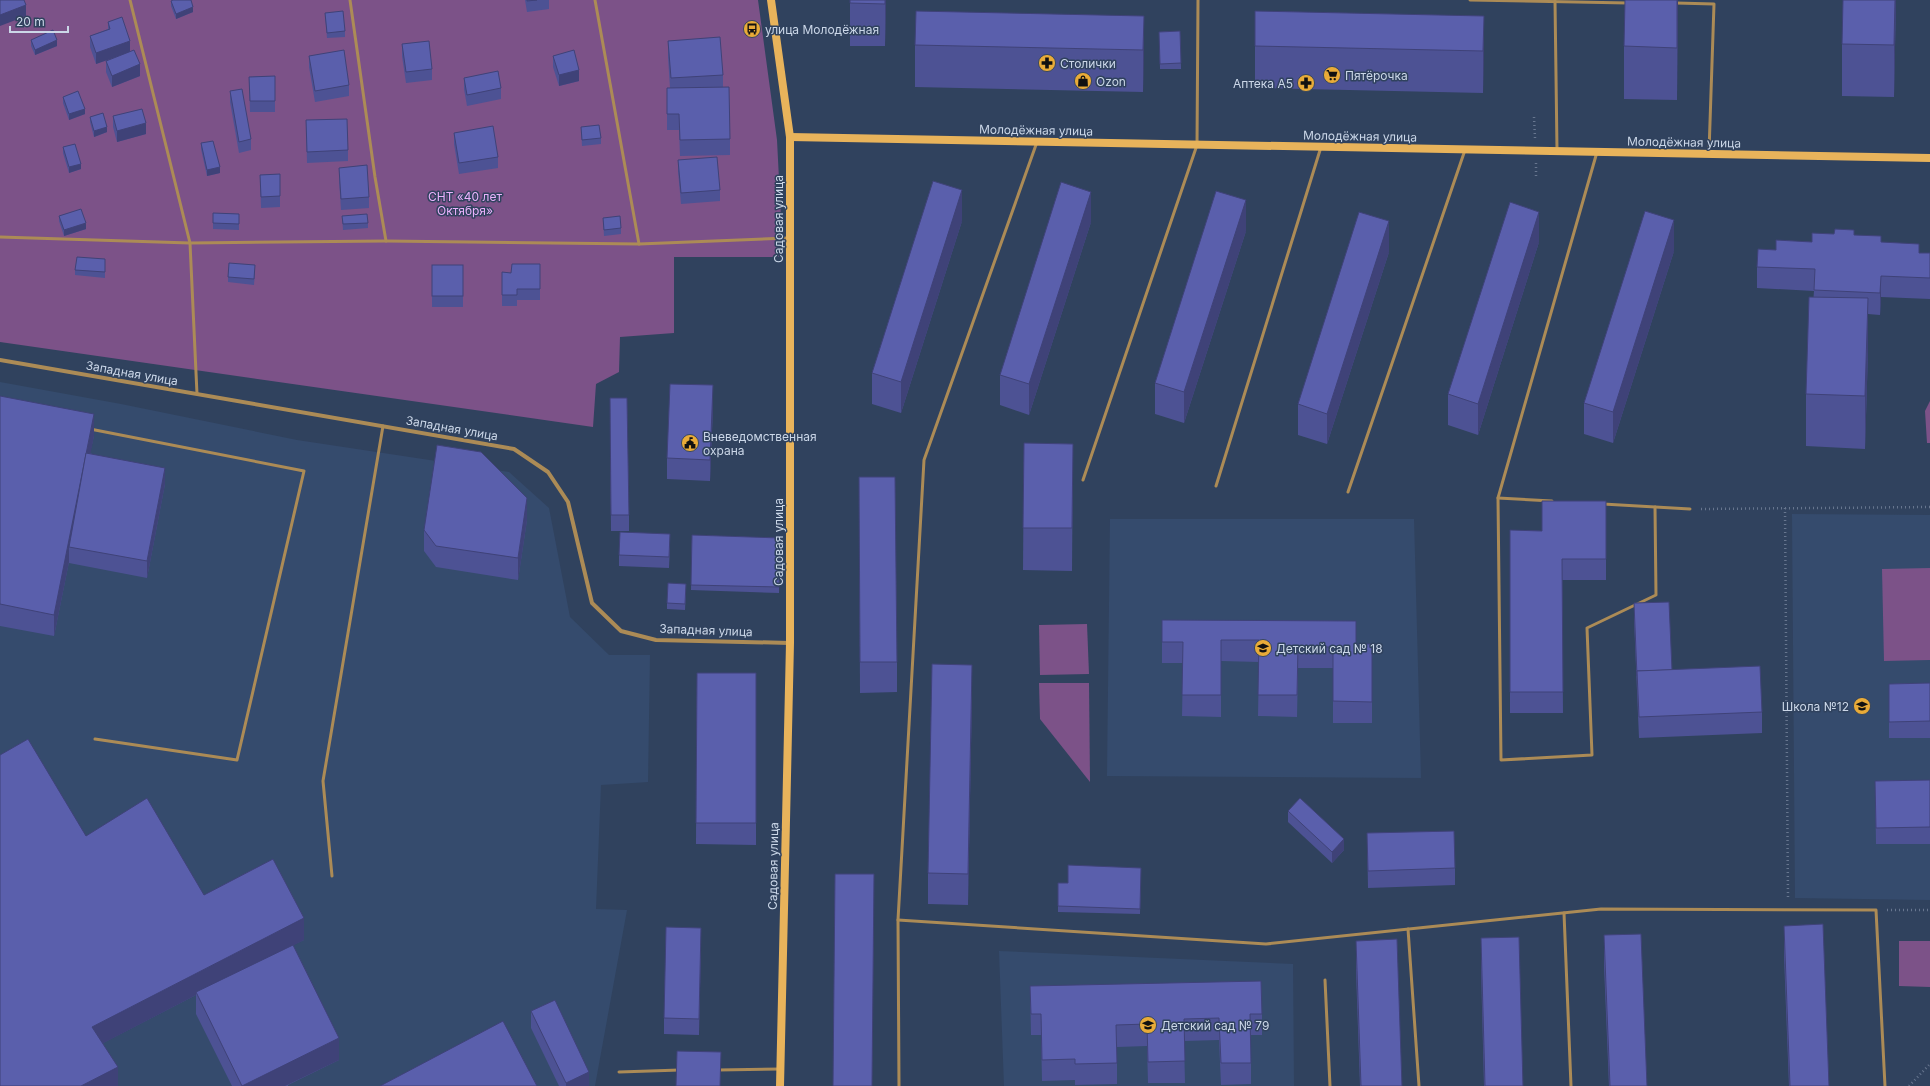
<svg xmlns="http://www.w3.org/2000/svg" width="1930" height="1086" viewBox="0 0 1930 1086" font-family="Inter,sans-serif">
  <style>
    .built { fill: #354b6d }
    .green { fill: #7c5288 }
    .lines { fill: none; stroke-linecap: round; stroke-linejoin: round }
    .path { stroke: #67768f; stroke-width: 2.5; stroke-dasharray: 1 3; stroke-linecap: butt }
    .lane { stroke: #ac8b56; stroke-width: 3 }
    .street { stroke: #ac8b56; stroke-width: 4 }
    .secondary { stroke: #e8b35b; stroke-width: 8 }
    .wall { fill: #4d5294 }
    .shaded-wall { fill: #3f4278 }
    .building { fill: #5a5fac; stroke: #3f4278 }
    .labels { text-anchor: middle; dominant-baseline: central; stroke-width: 3; stroke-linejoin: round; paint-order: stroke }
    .poi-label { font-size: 12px; fill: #cbd7e8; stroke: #30425e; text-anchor: start }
    .street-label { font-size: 12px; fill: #cbd7e8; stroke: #30425e }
    .park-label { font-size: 12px; fill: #ecb2fd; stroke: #30425e }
  </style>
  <rect width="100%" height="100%" fill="#30425e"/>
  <g class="built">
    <polygon points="0,382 121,404 297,440 509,472 549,508 570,617 609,655 650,655 648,782 601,785 596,909 627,910 595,1086 0,1086"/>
    <polygon points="1792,514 1930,515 1930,900 1795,898"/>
    <polygon points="1110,519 1414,519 1421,778 1107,776"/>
    <polygon points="999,951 1293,964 1294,1086 1004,1086"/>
  </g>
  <g class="green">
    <polygon points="0,0 758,0 777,140 783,257 674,257 674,333 620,337 619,372 596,384 593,427 0,342"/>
    <polygon points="1930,401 1930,443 1927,443 1925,411"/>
    <polygon points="1930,568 1930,660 1884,661 1882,569"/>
    <polygon points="1087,624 1089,674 1040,675 1039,625"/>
    <polygon points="1039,683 1089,683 1090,782 1040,719"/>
    <polygon points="1899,941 1930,941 1930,987 1899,986"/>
  </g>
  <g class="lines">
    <g class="path">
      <polyline points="1534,117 1535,138"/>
      <polyline points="1536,163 1536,179"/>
      <polyline points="1785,508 1788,899"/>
      <polyline points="1701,509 1930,507"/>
      <polyline points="1887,910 1930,910"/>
      <polyline points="1909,1086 1930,1064"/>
    </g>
    <g class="lane">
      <polyline points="130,0 190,243 197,394"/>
      <polyline points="350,0 375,177 386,241"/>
      <polyline points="595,0 639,244"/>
      <polyline points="1470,0 1628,3"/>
      <polyline points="1555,1 1557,150"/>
      <polyline points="1676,3 1714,4 1709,152"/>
      <polyline points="1597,152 1498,498 1501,760 1592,755 1587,628 1656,595 1655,507"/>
      <polyline points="0,237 190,243 386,241 639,244 788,238"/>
      <polyline points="90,429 304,471 237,760 95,739"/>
      <polyline points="1083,480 1197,145 1198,0"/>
      <polyline points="1216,486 1321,147"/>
      <polyline points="1348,492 1465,150"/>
      <polyline points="1498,498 1552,501"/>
      <polyline points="1603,504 1690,509"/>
      <polyline points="332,876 323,781 383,426"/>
      <polyline points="1564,913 1571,1086"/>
      <polyline points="898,920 1266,944 1601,909 1876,910 1885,1086"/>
      <polyline points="1408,929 1419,1086"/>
      <polyline points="1325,980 1330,1086"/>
      <polyline points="718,1070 780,1069"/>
      <polyline points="619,1072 680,1070"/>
      <polyline points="899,1086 898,920 924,460 1037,142"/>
    </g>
    <polyline class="street" points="0,360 514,449 548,472 568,502 592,603 621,631 656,640 790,643"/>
    <g class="secondary">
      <polyline points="771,0 790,137 790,643 780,1086"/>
      <polyline points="790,137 1930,158"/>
    </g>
  </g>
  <g class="wall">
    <polygon points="525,0 549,0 549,9 527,12"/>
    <polygon points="850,0 886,0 885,46 850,46"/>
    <polygon points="1678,0 1677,100 1624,99 1624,46"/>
    <polygon points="1896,0 1894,97 1842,96 1842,44"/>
    <polygon points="171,1 193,12 176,19 171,6"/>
    <polygon points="325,13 345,31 345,37 327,38"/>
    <polygon points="1144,16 1143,92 915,87 915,45"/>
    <polygon points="1484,16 1483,93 1255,88 1255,46"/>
    <polygon points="108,22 130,51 140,76 112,87 106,72 106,61 118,56 96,64 90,47 90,36 108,29"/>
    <polygon points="1180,31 1181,69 1160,69 1159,32"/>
    <polygon points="31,40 57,46 35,55 31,46"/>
    <polygon points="668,41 723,75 723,87 730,139 730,155 680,156 679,130 667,130 667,88 670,88 668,57"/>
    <polygon points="402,44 432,69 432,80 406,83 402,56"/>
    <polygon points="309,56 349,85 349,96 315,102 309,67"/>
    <polygon points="553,56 579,81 559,86 553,67"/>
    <polygon points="275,76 275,112 250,112 249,77"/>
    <polygon points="464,78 501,88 501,99 467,106 464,89"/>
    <polygon points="230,91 251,139 251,150 239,153 230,102"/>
    <polygon points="63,97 85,114 69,120 63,103"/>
    <polygon points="113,116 146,134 117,142 113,127"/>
    <polygon points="90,117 107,132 94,137 90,122"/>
    <polygon points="306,120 348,150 348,161 307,163"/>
    <polygon points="581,127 601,138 601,144 582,146"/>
    <polygon points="454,133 498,157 498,168 459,174 454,144"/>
    <polygon points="201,143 220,173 207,176 201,149"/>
    <polygon points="63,147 81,169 69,173 63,153"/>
    <polygon points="678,160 720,190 720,201 681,204 678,171"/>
    <polygon points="339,168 369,197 369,208 341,210 339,179"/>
    <polygon points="280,174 280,207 261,208 260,175"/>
    <polygon points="213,213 239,214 239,230 213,229"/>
    <polygon points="59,216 86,229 64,236 59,221"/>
    <polygon points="342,216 368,223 368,228 343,230"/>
    <polygon points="603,218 621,228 621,234 604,236"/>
    <polygon points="962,221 901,413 872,404 872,373"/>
    <polygon points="1091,222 1029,415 1000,405 1000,375"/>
    <polygon points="1246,231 1184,423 1155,414 1155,383"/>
    <polygon points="1854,235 1919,253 1930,253 1930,299 1881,297 1880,315 1868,314 1868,351 1865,449 1806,446 1806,394 1814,291 1757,288 1757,267 1812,242"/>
    <polygon points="1539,242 1478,435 1448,425 1448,394"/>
    <polygon points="1674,251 1613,443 1584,434 1584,403"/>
    <polygon points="1389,252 1327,444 1298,435 1298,404"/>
    <polygon points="540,264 540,300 517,300 517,306 502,306 502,272 511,273"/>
    <polygon points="105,265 105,278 75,275 75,270"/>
    <rect x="432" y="265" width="31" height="42"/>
    <polygon points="255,271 254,285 228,282 228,277"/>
    <polygon points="0,396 94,436 90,453 165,484 147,578 69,563 69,562 54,636 0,626"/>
    <polygon points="713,407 710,481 667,479 667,458"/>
    <polygon points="610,415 629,515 629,531 611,531"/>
    <polygon points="1024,443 1073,444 1072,571 1023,570"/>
    <polygon points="859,477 897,662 897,692 860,693"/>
    <polygon points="1606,501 1606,580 1562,580 1563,713 1510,713 1510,530 1542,531"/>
    <polygon points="527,520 518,580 436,567 424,551 424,530"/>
    <polygon points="692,535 780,538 779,593 691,590"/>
    <polygon points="670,545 669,568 619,566 619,555"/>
    <polygon points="686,590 685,610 667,609 667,603"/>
    <polygon points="1634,603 1672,670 1762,712 1762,733 1639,738 1634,620"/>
    <polygon points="1162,620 1356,644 1372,644 1372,723 1333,723 1333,668 1298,668 1297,717 1258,716 1259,662 1221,661 1221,717 1182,716 1183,663 1162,663"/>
    <polygon points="697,673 756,673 756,845 696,844"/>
    <polygon points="1930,683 1930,738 1889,738 1889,684"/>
    <polygon points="972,695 968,905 928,904 928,873"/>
    <polygon points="1930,780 1930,844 1876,844 1875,781"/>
    <polygon points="1288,811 1344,850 1332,863 1288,822"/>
    <polygon points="1367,833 1455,868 1455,885 1368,888"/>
    <polygon points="86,836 204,895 304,940 293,945 339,1060 288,1085 288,1086 232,1086 196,1014 196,995 103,1043 118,1086 0,1086"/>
    <polygon points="1141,868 1140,914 1058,912 1058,883 1068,883"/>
    <polygon points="1784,926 1829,1086 1789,1086 1784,956"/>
    <polygon points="1604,935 1647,1086 1609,1086 1604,966"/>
    <polygon points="1481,938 1523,1086 1484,1086 1481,969"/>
    <polygon points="1356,941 1402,1086 1360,1086 1356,971"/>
    <polygon points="701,944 699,1035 664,1034 664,1018"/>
    <polygon points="1030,986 1262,1014 1262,1035 1251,1035 1251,1084 1221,1085 1219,1040 1184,1041 1185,1083 1148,1083 1147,1046 1117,1047 1117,1084 1075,1085 1075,1080 1042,1081 1041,1035 1031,1035"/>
    <polygon points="531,1011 589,1086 559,1086 531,1028"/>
  </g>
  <g class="shaded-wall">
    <polygon points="885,0 886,0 885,46"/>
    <polygon points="1677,0 1678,0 1677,100"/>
    <polygon points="1895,0 1896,0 1894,97 1894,45"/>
    <polygon points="26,5 26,16 0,26 0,15"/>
    <polygon points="193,7 193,12 176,19 176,14"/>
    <polygon points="1144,16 1144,58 1143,92 1143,50"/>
    <polygon points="1484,16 1484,58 1483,93 1483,51"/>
    <polygon points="57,40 57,46 35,55 35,50"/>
    <polygon points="130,41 130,52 96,64 96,53"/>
    <polygon points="140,64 140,76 112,87 112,76"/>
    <polygon points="579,70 579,81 559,86 559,75"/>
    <polygon points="85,109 85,114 69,120 69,114"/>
    <polygon points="146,123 146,134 117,142 117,131"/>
    <polygon points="107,127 107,132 94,137 94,131"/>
    <polygon points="81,164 81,169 69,173 69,167"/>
    <polygon points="220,167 220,173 207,176 207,170"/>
    <polygon points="962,190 962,221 901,413 901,382"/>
    <polygon points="1091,192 1091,222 1029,415 1029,384"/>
    <polygon points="1246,200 1246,231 1184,423 1184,392"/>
    <polygon points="1539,212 1539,242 1478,435 1478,404"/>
    <polygon points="1674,220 1674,251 1613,443 1613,412"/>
    <polygon points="1389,221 1389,252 1327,444 1327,414"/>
    <polygon points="86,223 86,229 64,236 64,230"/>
    <polygon points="1881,276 1881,297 1880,315 1880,293"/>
    <polygon points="1868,298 1868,351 1865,449 1865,396"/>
    <polygon points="713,385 713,407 710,481 710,460"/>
    <polygon points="94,414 94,436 72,547 69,547 69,562 54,636 54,615"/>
    <polygon points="165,468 165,484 147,578 147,561"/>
    <polygon points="527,498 527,520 518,580 518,558"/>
    <polygon points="972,665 972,695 968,905 968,874"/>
    <polygon points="1344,839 1344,850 1332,863 1332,852"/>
    <polygon points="874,874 874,905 872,1086"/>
    <polygon points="304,918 304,940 198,995 196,992 196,995 92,1049 92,1027"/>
    <polygon points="701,928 701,944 699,1035 699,1019"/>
    <polygon points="339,1038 339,1060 285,1086 242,1086"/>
    <polygon points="118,1067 118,1086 81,1086"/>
    <polygon points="589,1072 589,1086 566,1086 566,1083"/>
  </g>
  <g class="building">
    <polygon points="0,0 24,0 26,5 0,15"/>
    <polygon points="173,0 191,0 193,7 176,14 171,1"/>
    <polygon points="527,0 537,0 527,1"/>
    <polygon points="850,0 885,0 885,4 850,3"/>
    <polygon points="1625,0 1677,0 1677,48 1624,46"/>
    <polygon points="1843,0 1895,0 1894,45 1842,44"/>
    <polygon points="343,11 345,31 327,33 325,13"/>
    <polygon points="916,11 1144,16 1143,50 915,45"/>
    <polygon points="1255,11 1484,16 1483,51 1255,46"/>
    <polygon points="122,17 130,41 96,53 90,36 110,29 108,22"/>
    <polygon points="53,30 57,40 35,50 31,40"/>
    <polygon points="1180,31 1181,63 1160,64 1159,32"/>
    <polygon points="720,37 723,75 671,78 668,41"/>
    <polygon points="429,41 432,69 406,72 402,44"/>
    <polygon points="134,50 140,64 112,76 106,61"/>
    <polygon points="344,50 349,85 315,91 309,56"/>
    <polygon points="574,50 579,70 559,75 553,56"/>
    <polygon points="498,71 501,88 467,95 464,78"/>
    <polygon points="275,76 275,101 250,101 249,77"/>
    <polygon points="729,87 730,139 680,140 679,114 667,114 667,88"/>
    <polygon points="242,89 251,139 239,142 230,91"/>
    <polygon points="78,91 85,109 69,114 63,97"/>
    <polygon points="142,109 146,123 117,131 113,116"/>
    <polygon points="103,113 107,127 94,131 90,117"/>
    <polygon points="347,119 348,150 307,152 306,120"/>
    <polygon points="599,125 601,138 582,140 581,127"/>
    <polygon points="493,126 498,157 459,163 454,133"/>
    <polygon points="213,141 220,167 207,170 201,143"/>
    <polygon points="75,144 81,164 69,167 63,147"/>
    <polygon points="717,157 720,190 681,193 678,160"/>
    <polygon points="367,165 369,197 341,199 339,168"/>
    <polygon points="280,174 280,196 261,197 260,175"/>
    <polygon points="933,181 962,190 901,382 872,373"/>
    <polygon points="1061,182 1091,192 1029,384 1000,375"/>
    <polygon points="1216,191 1246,200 1184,392 1155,383"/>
    <polygon points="1510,202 1539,212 1478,404 1448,394"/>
    <polygon points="81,209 86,223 64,230 59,216"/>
    <polygon points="1645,211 1674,220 1613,412 1584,403"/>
    <polygon points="1359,212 1389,221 1327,414 1298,404"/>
    <polygon points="213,213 239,214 239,224 213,223"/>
    <polygon points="367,214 368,223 343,224 342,216"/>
    <polygon points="620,216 621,228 604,230 603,218"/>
    <polygon points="1835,229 1854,230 1854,235 1881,236 1881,242 1919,244 1919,253 1930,253 1930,278 1881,276 1880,293 1814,290 1815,269 1757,267 1758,249 1776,250 1776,240 1812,242 1812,233 1834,234"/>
    <polygon points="77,257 105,259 105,272 75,270"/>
    <polygon points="229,263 255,265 254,279 228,277"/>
    <polygon points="512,264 540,264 540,289 517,289 517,295 502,295 502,272 511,273"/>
    <rect x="432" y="265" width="31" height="31"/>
    <polygon points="1809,297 1868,298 1865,396 1806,394"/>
    <polygon points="670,384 713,385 710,460 667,458"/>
    <polygon points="0,396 94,414 54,615 0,604"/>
    <polygon points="610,398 627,398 629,515 611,515"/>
    <polygon points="1024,443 1073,444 1072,528 1023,528"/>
    <polygon points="437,445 481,452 527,498 518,558 436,546 424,530"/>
    <polygon points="86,453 165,468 147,561 69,547"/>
    <polygon points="859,477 895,477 897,662 860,662"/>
    <polygon points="1542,501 1606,501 1606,559 1562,559 1563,692 1510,692 1510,530 1542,531"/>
    <polygon points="620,532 670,534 669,557 619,555"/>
    <polygon points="692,535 780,538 779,587 691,585"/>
    <polygon points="668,583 686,584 685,604 667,603"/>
    <polygon points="1669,602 1672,670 1637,671 1637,676 1634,603"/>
    <polygon points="1162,620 1356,621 1356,644 1372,644 1372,702 1333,701 1333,647 1298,647 1297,695 1258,695 1259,640 1221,640 1221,695 1182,695 1183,642 1162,642"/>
    <polygon points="932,664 972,665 968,874 928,873"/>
    <polygon points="1760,666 1762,712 1639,717 1637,671"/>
    <polygon points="697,673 756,673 756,823 696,823"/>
    <polygon points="1930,683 1930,721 1889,722 1889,684"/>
    <polygon points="28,739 86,836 147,798 204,895 273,859 304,918 92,1027 118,1067 81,1086 0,1086 0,755"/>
    <polygon points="1930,780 1930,827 1876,828 1875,781"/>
    <polygon points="1300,798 1344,839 1332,852 1288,811"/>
    <polygon points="1454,831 1455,868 1368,871 1367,833"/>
    <polygon points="1068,865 1141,868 1140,909 1058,906 1058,883 1068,883"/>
    <polygon points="835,874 874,874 872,1086 833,1086"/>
    <polygon points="1823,924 1829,1086 1790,1086 1784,926"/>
    <polygon points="666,927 701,928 699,1019 664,1018"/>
    <polygon points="1641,934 1647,1086 1610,1086 1604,935"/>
    <polygon points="1519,937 1523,1086 1485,1086 1481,938"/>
    <polygon points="1397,939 1402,1086 1361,1086 1356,941"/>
    <polygon points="293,945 339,1038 242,1086 196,992"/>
    <polygon points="1261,981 1262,1014 1250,1014 1251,1063 1221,1063 1219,1018 1184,1019 1185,1061 1148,1062 1147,1024 1116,1025 1117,1063 1075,1064 1075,1059 1042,1060 1041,1014 1031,1014 1030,986"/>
    <polygon points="555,1000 589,1072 566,1083 531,1011"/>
    <polygon points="503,1021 537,1086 380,1086"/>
    <polygon points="677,1051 721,1052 720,1086 676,1086"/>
  </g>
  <defs>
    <g id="bus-disc" transform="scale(0.9)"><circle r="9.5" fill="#e9ab38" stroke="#30425e"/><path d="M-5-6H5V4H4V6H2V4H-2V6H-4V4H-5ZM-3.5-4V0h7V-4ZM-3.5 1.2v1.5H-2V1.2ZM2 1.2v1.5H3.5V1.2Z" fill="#111"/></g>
    <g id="pharmacy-disc" transform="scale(0.9)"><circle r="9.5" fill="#e9ab38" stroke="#30425e"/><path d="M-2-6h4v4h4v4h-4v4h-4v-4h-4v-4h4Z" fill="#111"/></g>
    <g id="supermarket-disc" transform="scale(0.9)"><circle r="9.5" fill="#e9ab38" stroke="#30425e"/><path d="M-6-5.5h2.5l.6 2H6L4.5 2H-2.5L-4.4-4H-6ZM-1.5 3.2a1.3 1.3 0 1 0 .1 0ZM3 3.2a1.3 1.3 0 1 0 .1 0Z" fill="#111"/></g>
    <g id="shop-disc" transform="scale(0.9)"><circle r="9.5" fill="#e9ab38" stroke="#30425e"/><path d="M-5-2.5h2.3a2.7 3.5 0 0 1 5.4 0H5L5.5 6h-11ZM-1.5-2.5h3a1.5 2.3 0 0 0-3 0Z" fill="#111"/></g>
    <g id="civic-disc" transform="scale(0.9)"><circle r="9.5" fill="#e9ab38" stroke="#30425e"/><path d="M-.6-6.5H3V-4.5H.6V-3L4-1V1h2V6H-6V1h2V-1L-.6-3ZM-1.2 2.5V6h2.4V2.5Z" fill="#111"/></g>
    <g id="school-disc" transform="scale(0.9)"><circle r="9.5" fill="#e9ab38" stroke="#30425e"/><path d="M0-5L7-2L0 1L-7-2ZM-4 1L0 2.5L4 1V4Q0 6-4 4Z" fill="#111"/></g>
  </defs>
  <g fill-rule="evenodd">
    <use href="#bus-disc" x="752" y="29"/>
    <use href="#pharmacy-disc" x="1047" y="63"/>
    <use href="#supermarket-disc" x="1332" y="75"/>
    <use href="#shop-disc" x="1083" y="81"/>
    <use href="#pharmacy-disc" x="1306" y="83"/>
    <use href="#civic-disc" x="690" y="443"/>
    <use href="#school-disc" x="1263" y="648"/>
    <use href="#school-disc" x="1862" y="706"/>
    <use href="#school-disc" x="1148" y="1025"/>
  </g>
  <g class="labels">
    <g class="poi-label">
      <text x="765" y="29">улица Молодёжная</text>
      <text x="1060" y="63">Столички</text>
      <text x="1345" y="75">Пятёрочка</text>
      <text x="1096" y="81">Ozon</text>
      <text x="1293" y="83" text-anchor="end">Аптека A5</text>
      <text x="703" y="436">Вневедомственная<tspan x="703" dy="14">охрана</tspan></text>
      <text x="1276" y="648">Детский сад № 18</text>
      <text x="1849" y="706" text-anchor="end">Школа №12</text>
      <text x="1161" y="1025">Детский сад № 79</text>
    </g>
    <g class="street-label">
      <text transform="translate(1036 130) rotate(1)">Молодёжная улица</text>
      <text transform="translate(1360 136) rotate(1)">Молодёжная улица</text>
      <text transform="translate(1684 142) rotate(1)">Молодёжная улица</text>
      <text transform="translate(778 219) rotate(-90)">Садовая улица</text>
      <text transform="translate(132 373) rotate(10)">Западная улица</text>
      <text transform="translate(452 428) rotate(10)">Западная улица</text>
      <text transform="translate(778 542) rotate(-90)">Садовая улица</text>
      <text transform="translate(706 630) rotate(2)">Западная улица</text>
      <text transform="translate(773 866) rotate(-89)">Садовая улица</text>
    </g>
    <g class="park-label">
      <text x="465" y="196">СНТ «40 лет<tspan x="465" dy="14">Октября»</tspan></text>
    </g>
  </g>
  <path d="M10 26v6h58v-6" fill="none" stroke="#cbd7e8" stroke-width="2"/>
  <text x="16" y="26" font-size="12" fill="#cbd7e8" stroke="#30425e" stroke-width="3" paint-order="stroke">20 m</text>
</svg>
